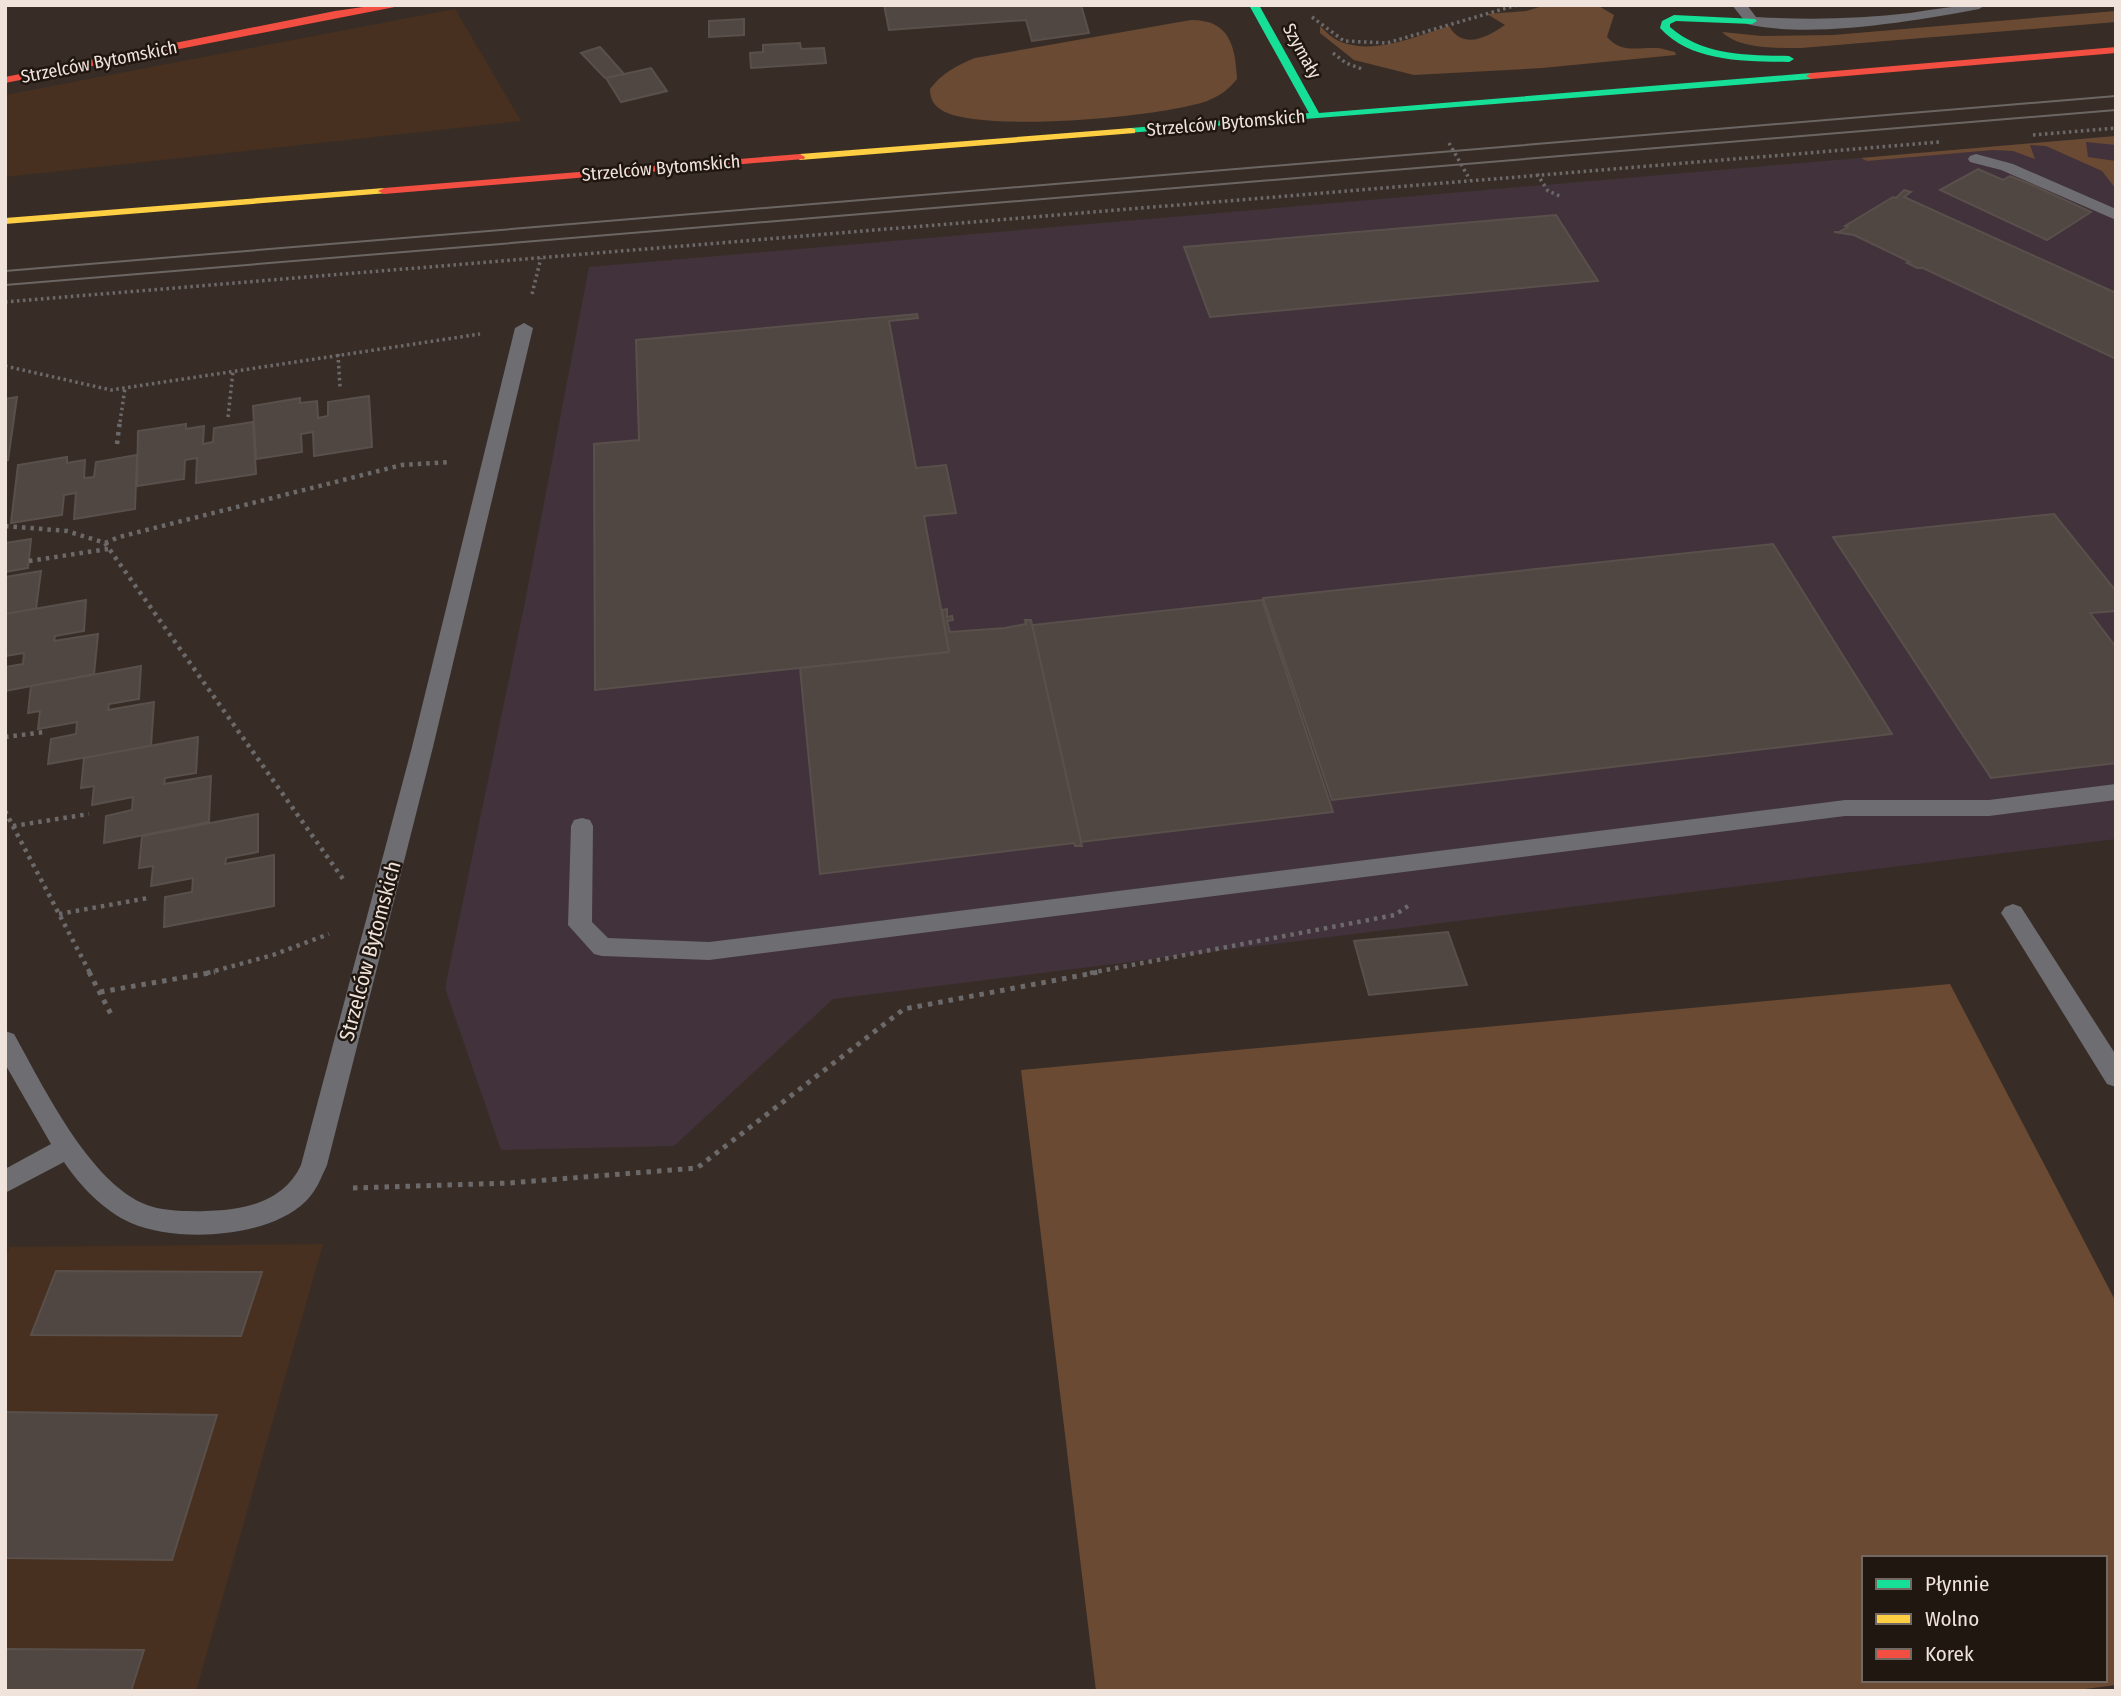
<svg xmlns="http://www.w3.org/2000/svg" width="2121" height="1696" viewBox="0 0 2121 1696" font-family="'Fira Sans Condensed',sans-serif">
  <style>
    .commercial { fill: #42323b }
    .built { fill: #47301f }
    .green { fill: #6a4a32; fill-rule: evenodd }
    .building { fill: #504742; stroke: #5a504b; stroke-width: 2 }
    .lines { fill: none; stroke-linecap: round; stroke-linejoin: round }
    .path-far2 { stroke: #6c696a; stroke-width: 3.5; stroke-dasharray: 2.5 3.5; stroke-linecap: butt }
    .path-far1 { stroke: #6c696a; stroke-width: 4.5; stroke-dasharray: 3.5 5; stroke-linecap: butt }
    .path { stroke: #6c696a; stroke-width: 5; stroke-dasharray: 4.5 6; stroke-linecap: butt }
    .lane { fill: #6d6d72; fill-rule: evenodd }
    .fast { fill: #16e098; fill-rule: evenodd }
    .slow { fill: #ffcf43; fill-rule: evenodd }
    .jam { fill: #f24e42; fill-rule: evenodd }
    .tram { stroke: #6b6663; stroke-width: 2 }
    .labels { text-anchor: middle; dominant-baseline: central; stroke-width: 5; stroke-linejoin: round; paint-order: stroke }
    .far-street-label { font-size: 18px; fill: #f0e3db; stroke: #201711 }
    .street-label { font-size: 21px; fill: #f0e3db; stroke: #201711 }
  </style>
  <rect width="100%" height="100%" fill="#382d26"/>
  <polygon class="commercial" points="2116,136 2116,839 833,999 674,1146 501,1150 445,988 526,597 589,267"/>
  <g class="built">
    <polygon points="455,9 521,121 5,177 5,95"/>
    <polygon points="323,1244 196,1691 5,1691 5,1258 10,1247"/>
  </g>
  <g class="green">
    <path d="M1546,5H1597L1614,15L1607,37C1622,54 1638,47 1657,48C1663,48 1669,51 1675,52L1676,55L1542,68L1414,75L1354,60L1320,33V26C1326,32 1333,39 1341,42C1375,55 1417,36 1449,26C1463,50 1486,38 1505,25L1487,14L1526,11Z"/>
    <path d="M2116,11V22L1801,48C1776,48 1739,49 1722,32L1762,36L1833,35Z"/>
    <path d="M1191,20C1230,20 1235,46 1237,79C1229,89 1220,96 1207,101C1162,117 984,133 943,111C934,106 930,99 930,89C941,74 957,65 975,58Z"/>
    <polygon points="2116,136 2116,145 2086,142 2088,157 2116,161 2116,189 2102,171 2046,146 2030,145 2035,159 2013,151 1993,150 1867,161 1861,158"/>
    <path d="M1950,984L2116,1302V1685L2070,1691H1096L1021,1070ZM1864,1558H2105V1680H1864Z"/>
  </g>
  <g class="building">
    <polygon points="884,5 1081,5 1089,33 1032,41 1026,20 889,30"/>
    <polygon points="744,19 744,35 709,37 709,21"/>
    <polygon points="800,43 801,49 824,48 826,63 751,68 750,53 763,52 763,45"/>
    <polygon points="600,47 624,74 605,78 581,53"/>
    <polygon points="651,68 667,91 621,102 606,78"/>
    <polygon points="1978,169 2003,180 2010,176 2030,184 2091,212 2047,240 1940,190"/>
    <polygon points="1904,190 1911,192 1904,197 2116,293 2116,359 1923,268 1917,268 1907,263 1910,262 1854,235 1834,232 1839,232 1848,227 1845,226 1893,197 1896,198"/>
    <polygon points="1556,215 1598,281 1210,317 1184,247"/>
    <polygon points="917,314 918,318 889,321 916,468 946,465 956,513 924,516 949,652 595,690 594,444 639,440 636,340"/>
    <polygon points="369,396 372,447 314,456 313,432 301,434 302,452 256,459 253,406 300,398 300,403 317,401 318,418 328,416 328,402"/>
    <polygon points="17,397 8,460 5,461 5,399"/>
    <polygon points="253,422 256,474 196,483 197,458 185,460 184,479 137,486 138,431 186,424 186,429 204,426 203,444 213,442 214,428"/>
    <polygon points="137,455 135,509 74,519 76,493 64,495 62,515 11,523 18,465 67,457 67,463 85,460 84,478 94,477 96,462"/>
    <polygon points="2054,514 2116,591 2116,611 2090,613 2116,647 2116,763 1991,778 1833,537"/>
    <polygon points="31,539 28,568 5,572 5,543"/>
    <polygon points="1773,544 1892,734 1332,800 1263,598"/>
    <polygon points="41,571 36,609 5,614 5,577"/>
    <polygon points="86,600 84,631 55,636 54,641 98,634 94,674 5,691 5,667 23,664 24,653 5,656 5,614"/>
    <polygon points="1262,600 1333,812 1081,842 1032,625"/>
    <polygon points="947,609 947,617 952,616 953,620 947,621 950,632 1005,628 1026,624 1025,620 1031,620 1082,846 1075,846 1074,843 820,874 800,668 949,652 942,610"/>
    <polygon points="141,666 139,699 109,704 108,710 154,702 151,746 48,764 51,739 76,734 77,722 38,729 40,711 28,713 31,686"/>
    <polygon points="198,737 196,773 165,778 164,784 211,776 209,822 104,843 106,816 132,810 133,797 92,805 94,786 81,788 84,758"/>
    <polygon points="258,814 258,852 226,858 225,864 274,855 274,906 164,927 165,897 192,892 193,878 151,886 153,866 139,868 142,836"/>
    <polygon points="1448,932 1467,985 1369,995 1354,941"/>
    <polygon points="56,1271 262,1272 241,1336 31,1335"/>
    <polygon points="5,1412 217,1415 172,1560 5,1558"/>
    <polygon points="5,1649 144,1650 131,1691 5,1691"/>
  </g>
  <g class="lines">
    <g class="path-far2">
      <polyline points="1312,17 1344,41 1387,43 1517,5"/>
      <polyline points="1333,53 1346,63 1362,69"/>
      <polyline points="2033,135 2116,128"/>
      <polyline points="1449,143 1470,180"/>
      <polyline points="1537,174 1548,191 1562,197"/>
      <polyline points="532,294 541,258"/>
      <polyline points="5,302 1940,142"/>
      <polyline points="338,354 340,387"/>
      <polyline points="5,366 111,390 480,334"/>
      <polyline points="228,417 233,371"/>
      <polyline points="120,422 125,388"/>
    </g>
    <g class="path-far1">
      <polyline points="117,444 120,420"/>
      <polyline points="5,526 67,531 105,543 343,879"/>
      <polyline points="105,543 119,537 402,465 450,462"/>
      <polyline points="29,561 108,549"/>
      <polyline points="5,737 45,732"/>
      <polyline points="5,811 90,973"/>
      <polyline points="13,826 89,814"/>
      <polyline points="59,914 148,898"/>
      <polyline points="207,973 273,955 329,934"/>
      <polyline points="1090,973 1395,915 1408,906"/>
    </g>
    <g class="path">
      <polyline points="89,972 113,1018"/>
      <polyline points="100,992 215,972"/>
      <polyline points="353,1188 509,1183 697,1168 904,1009 1099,972"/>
    </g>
    <g class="lane">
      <path d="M1732,5H1747L1756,17C1807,20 1859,19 1910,13C1936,9 1959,5 1986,5L1979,9C1914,21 1811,39 1747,24Z"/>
      <polygon points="1976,154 2013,164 2116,209 2116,220 2001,170 1970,162 1968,159 1970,156"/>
      <path d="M524,323L533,328L433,747L327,1165C321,1178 316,1192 305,1202C268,1238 177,1243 131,1223C104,1211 80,1186 64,1162L5,1193V1169L51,1144L5,1064V1031L14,1034C42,1084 90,1184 147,1205C167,1213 210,1212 232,1209C262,1205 288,1193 301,1165L412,747L515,328Z"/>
      <polygon points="2116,784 2116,800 1989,816 1845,816 709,960 602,956 594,954 568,925 571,826 574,820 582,818 590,820 593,826 592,922 608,938 709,942 1845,800 1989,800"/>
      <polygon points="2013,904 2021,907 2116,1055 2116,1087 2107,1084 2005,919 2001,913 2005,907"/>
    </g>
    <g class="fast">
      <polygon points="1249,5 1259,5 1319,113 1811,73 1816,76 1811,79 1127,133 1127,129 1131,128 1309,113"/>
      <path d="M1674,15L1755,19L1757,21L1752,24L1676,21L1670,24V27C1703,56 1747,55 1789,56L1794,59L1789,62C1746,61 1692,63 1660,28L1662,21Z"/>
    </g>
    <g class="slow">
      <polygon points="1131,128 1135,129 1135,133 800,160 795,157 800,154"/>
      <polygon points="384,188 390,191 388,193 5,224 5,218"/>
    </g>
    <g class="jam">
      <polygon points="377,5 405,5 5,83 5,77 335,11"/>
      <polygon points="2116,47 2116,53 1811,79 1806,76 1811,73"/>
      <polygon points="800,154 805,157 804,159 384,194 378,191 384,188"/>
    </g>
    <g class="tram">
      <polyline points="5,271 2116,96"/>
      <polyline points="5,285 2116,110"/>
    </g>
  </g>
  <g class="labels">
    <g class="far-street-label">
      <text transform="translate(1302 51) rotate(61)">Szymały</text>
      <text transform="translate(99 62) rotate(-11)">Strzelców Bytomskich</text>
      <text transform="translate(1226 123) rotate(-5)">Strzelców Bytomskich</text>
      <text transform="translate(661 168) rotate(-5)">Strzelców Bytomskich</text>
    </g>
    <g class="street-label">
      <text transform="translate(370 951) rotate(-75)">Strzelców Bytomskich</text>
    </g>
  </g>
  <rect width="2121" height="1696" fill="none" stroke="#f0e3db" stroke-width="14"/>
  <rect x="1862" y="1556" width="245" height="126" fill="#201711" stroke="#736962" stroke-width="2"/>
  <rect x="1876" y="1579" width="35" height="10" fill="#16e098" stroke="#736962" stroke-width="2"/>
  <text x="1925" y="1591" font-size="21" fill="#f0e3db">Płynnie</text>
  <rect x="1876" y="1614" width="35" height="10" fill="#ffcf43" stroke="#736962" stroke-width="2"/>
  <text x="1925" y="1626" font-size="21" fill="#f0e3db">Wolno</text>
  <rect x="1876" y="1649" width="35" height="10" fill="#f24e42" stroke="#736962" stroke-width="2"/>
  <text x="1925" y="1661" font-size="21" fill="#f0e3db">Korek</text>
</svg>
